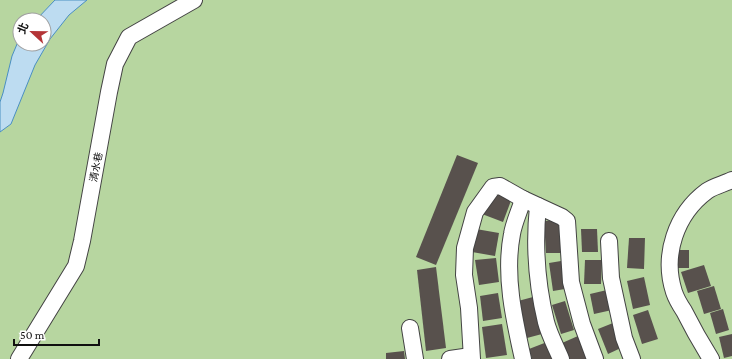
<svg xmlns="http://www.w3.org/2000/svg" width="732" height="359" viewBox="0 0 732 359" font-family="'Crimson Pro','Noto Sans TC',serif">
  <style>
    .forest { fill: #b7d6a0; fill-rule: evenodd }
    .water { fill: #bddcf1; stroke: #4a8fc2 }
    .building { fill: #58514d }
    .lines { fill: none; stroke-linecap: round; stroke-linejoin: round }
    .minor-casing { stroke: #434343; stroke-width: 18 }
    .minor { stroke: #fff; stroke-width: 16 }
    .labels { text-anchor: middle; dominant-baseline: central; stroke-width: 4; stroke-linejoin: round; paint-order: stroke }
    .street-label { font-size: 10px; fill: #101010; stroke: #fff }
  </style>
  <rect width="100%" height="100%" fill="#fefcf4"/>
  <path class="forest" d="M0,0H732V359H0ZM20,20H44V44H20Z"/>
  <polygon class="water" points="55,0 87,0 69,15 50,39 35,65 11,124 0,132 0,102 3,93 12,56 20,37 20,44 44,44 44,20 36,20"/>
  <g class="building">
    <polygon points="457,155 478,163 436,265 416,257"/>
    <polygon points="491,190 512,198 503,222 482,214"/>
    <polygon points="559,220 561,253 546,253 544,221"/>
    <polygon points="476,229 499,233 495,256 472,252"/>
    <polygon points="581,229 597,229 598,252 582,252"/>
    <polygon points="629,238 645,238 644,269 627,268"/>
    <rect x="678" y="250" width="11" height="18"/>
    <polygon points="496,258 499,282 479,285 475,260"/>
    <polygon points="585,260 602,260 601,284 584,284"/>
    <polygon points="561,261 565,289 553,291 549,263"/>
    <polygon points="704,265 711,286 688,293 681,272"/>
    <polygon points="436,267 446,348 426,351 417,270"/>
    <polygon points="644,277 650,305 633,309 627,281"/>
    <polygon points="714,286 721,309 704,314 697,291"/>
    <polygon points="607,290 612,310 594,314 590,294"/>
    <polygon points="498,293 502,318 483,321 480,296"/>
    <polygon points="533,297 542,334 527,338 518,301"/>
    <polygon points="565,301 574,330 561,334 552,305"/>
    <polygon points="723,309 729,330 716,334 710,313"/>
    <polygon points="648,310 658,339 642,344 633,315"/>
    <polygon points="613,323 623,347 608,354 598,329"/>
    <polygon points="502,324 507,355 486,358 482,327"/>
    <polygon points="732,334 732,356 724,358 719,337"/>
    <polygon points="578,336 587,359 569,359 562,343"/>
    <polygon points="547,342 554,359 532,359 529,349"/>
    <polygon points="404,351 405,359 386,359 386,353"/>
  </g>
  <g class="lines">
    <g class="minor-casing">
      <g id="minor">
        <path d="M538,206C534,244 537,285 546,322C549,334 556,347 561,359"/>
        <polyline points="609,241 611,278 624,338 632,359"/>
        <polyline points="410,328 415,359"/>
        <polyline points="19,359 76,266 82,241 109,92 115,64 129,37 194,0"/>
        <polyline points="450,359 471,356"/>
        <polyline points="472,359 469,308 464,275 465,248 475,212 493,187 500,186 523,199 562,217 567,221 571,282 582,324 595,359"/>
        <path d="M523,359C514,319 504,275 512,234C514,222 520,210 523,199"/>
        <path d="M711,359C701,343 692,327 684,311C680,305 676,298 674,292C662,255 676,214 707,191C714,186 724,184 732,180"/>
      </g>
    </g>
    <use href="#minor" class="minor"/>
  </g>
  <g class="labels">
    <g class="street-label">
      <text transform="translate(96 167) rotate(-79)">清水巷</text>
    </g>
  </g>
  <g transform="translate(32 32) rotate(292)"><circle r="19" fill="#ffffff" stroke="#9f9f9f"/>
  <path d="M0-3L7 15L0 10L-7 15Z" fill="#b43437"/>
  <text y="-6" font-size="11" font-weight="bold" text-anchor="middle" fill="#101010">北</text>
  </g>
  <path d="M14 339v6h85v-6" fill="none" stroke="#101010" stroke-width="2"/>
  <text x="20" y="339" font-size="12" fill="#101010" stroke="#ffffff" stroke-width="3" paint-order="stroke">50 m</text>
</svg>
